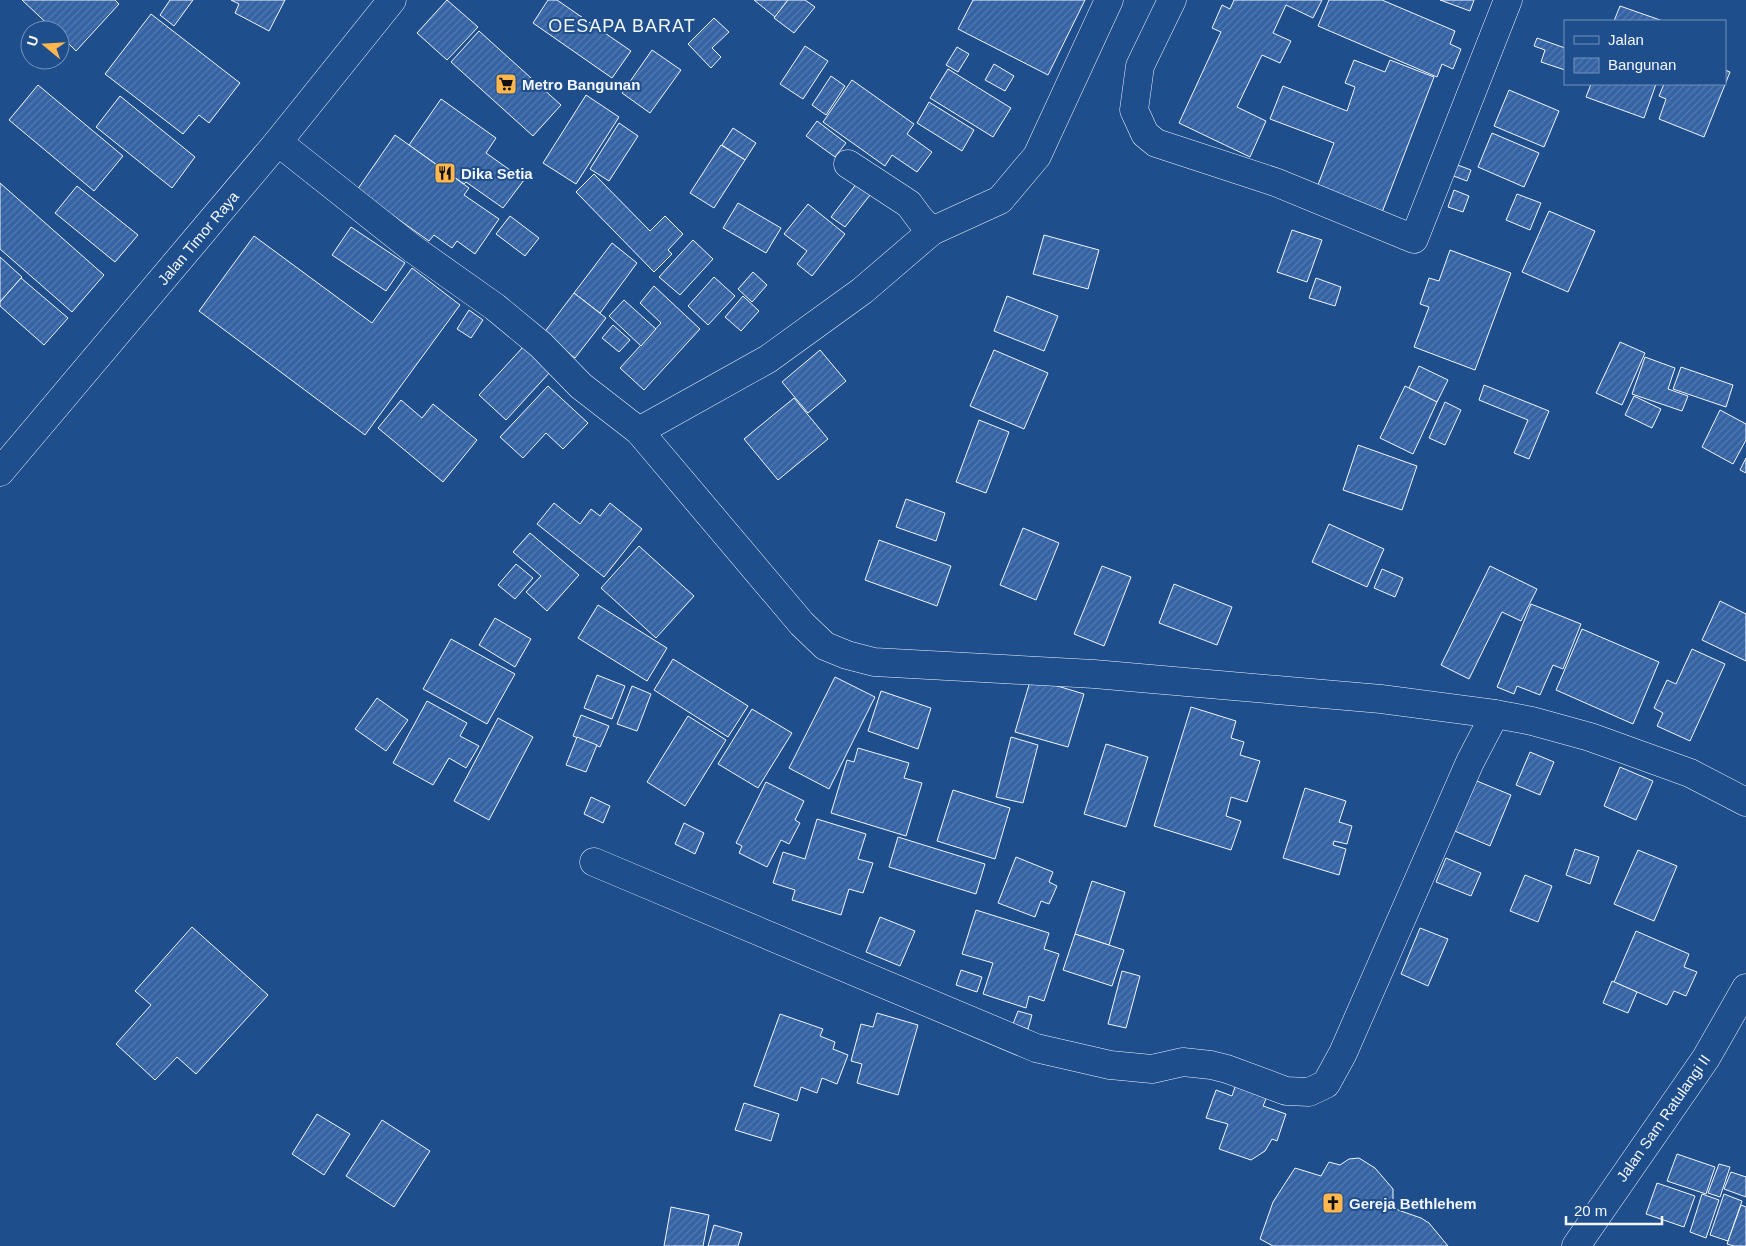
<svg xmlns="http://www.w3.org/2000/svg" width="1746" height="1246" viewBox="0 0 1746 1246" font-family="Helvetica,sans-serif">
  <style>
    .building { fill: url(#building-hatch); stroke: #f2f6ff }
    .lines { fill: none; stroke-linecap: round; stroke-linejoin: round }
    .minor-casing { stroke: #f2f6ff; stroke-width: 29 }
    .tertiary-casing { stroke: #f2f6ff; stroke-width: 29 }
    .trunk-casing { stroke: #f2f6ff; stroke-width: 29 }
    .minor { stroke: #1f4e8c; stroke-width: 28 }
    .tertiary { stroke: #1f4e8c; stroke-width: 28 }
    .trunk { stroke: #1f4e8c; stroke-width: 28 }
    .labels { text-anchor: middle; dominant-baseline: central; stroke-width: 4; stroke-linejoin: round; paint-order: stroke }
    .poi-label { font-size: 15px; font-weight: bold; fill: #f2f6ff; stroke: #1f4e8c; text-anchor: start }
    .street-label { font-size: 15px; fill: #f2f6ff; stroke: #1f4e8c }
    .quarter-label { font-size: 18px; letter-spacing: 1px; fill: #f2f6ff; stroke: #1f4e8c }
  </style>
  <defs>
    <pattern id="building-hatch" width="6" height="6" patternUnits="userSpaceOnUse" patternTransform="scale(1.25)"><rect width="6" height="6" fill="#3563a3"/><path d="M-1 1l2-2M0 6l6-6M5 7l2-2" fill="none" stroke="#537ab1"/></pattern>
  </defs>
  <rect width="100%" height="100%" fill="#1f4e8c"/>
  <g class="building">
    <polygon points="22,0 115,0 119,4 76,51 60,35 60,30 54,30"/>
    <polygon points="170,0 193,0 174,26 160,15"/>
    <polygon points="231,0 285,0 269,31 235,13 239,4"/>
    <polygon points="447,0 478,27 447,60 417,33"/>
    <polygon points="548,0 557,0 631,51 612,78 533,23"/>
    <polygon points="754,0 788,0 775,17"/>
    <polygon points="788,0 805,0 815,7 794,33 774,18"/>
    <polygon points="973,0 1085,0 1048,75 958,29"/>
    <polygon points="1234,0 1322,0 1313,18 1286,5 1273,33 1291,41 1280,63 1262,55 1237,107 1266,121 1250,157 1179,123 1221,32 1212,28 1222,5 1230,9"/>
    <polygon points="1329,0 1382,0 1455,31 1450,44 1461,49 1453,69 1442,64 1437,77 1318,26"/>
    <polygon points="1440,0 1474,0 1470,11"/>
    <polygon points="1620,6 1663,21 1614,21"/>
    <polygon points="151,14 240,83 209,123 199,115 183,134 105,74"/>
    <polygon points="714,18 729,32 712,48 721,57 711,68 688,44"/>
    <polygon points="479,31 561,105 533,136 451,62"/>
    <polygon points="1537,38 1565,48 1565,70 1541,62 1545,50 1534,46"/>
    <polygon points="805,46 828,61 803,99 780,84"/>
    <polygon points="957,47 969,54 958,72 946,65"/>
    <polygon points="652,50 681,70 650,113 622,93"/>
    <polygon points="1354,60 1385,72 1390,60 1434,77 1381,215 1316,190 1334,143 1270,119 1283,86 1347,111 1355,87 1345,83"/>
    <polygon points="994,64 1014,76 1005,91 985,80"/>
    <polygon points="948,69 1011,108 993,137 930,98"/>
    <polygon points="1725,70 1730,72 1704,137 1659,119 1666,99 1659,96 1664,84 1725,84"/>
    <polygon points="831,76 845,86 826,115 812,105"/>
    <polygon points="852,80 914,124 907,134 932,152 917,172 892,155 885,166 823,122"/>
    <polygon points="1591,84 1656,84 1644,118 1586,97"/>
    <polygon points="38,85 123,156 94,191 9,120"/>
    <polygon points="1509,90 1559,111 1544,147 1494,126"/>
    <polygon points="586,95 619,117 576,184 543,163"/>
    <polygon points="120,96 195,157 172,188 96,127"/>
    <polygon points="441,99 496,138 486,153 524,180 503,208 466,182 464,184 409,145"/>
    <polygon points="929,102 974,130 962,151 917,123"/>
    <polygon points="817,121 846,143 835,157 806,136"/>
    <polygon points="619,123 638,136 609,181 590,169"/>
    <polygon points="733,128 756,143 745,160 722,145"/>
    <polygon points="1492,133 1539,153 1524,187 1478,167"/>
    <polygon points="395,135 469,188 464,195 499,219 475,254 457,241 452,248 434,235 429,241 357,190"/>
    <polygon points="721,145 745,160 714,208 690,193"/>
    <polygon points="1447,161 1471,170 1467,181 1443,172"/>
    <polygon points="594,174 650,231 665,216 683,234 668,250 672,254 654,272 576,192"/>
    <polygon points="860,179 874,190 845,227 831,217"/>
    <polygon points="0,183 104,275 72,312 0,249"/>
    <polygon points="77,186 138,235 115,262 55,213"/>
    <polygon points="1454,190 1469,196 1463,212 1448,207"/>
    <polygon points="1517,194 1541,203 1530,230 1506,220"/>
    <polygon points="738,203 781,228 766,253 723,228"/>
    <polygon points="808,204 845,234 812,276 797,264 807,251 784,234"/>
    <polygon points="1549,211 1595,231 1568,292 1522,272"/>
    <polygon points="510,216 539,238 525,256 496,234"/>
    <polygon points="351,227 405,263 386,291 332,255"/>
    <polygon points="1292,230 1322,240 1307,282 1277,272"/>
    <polygon points="1044,235 1099,250 1088,289 1033,274"/>
    <polygon points="254,236 372,323 412,268 460,305 365,435 199,311"/>
    <polygon points="693,240 713,259 680,295 659,277"/>
    <polygon points="612,243 637,263 600,313 574,293"/>
    <polygon points="1450,250 1511,273 1475,370 1414,347 1429,307 1420,304 1429,278 1439,281"/>
    <polygon points="0,257 22,277 0,302"/>
    <polygon points="753,272 767,285 752,302 738,289"/>
    <polygon points="714,277 735,296 708,325 688,306"/>
    <polygon points="21,278 68,318 44,345 0,306 0,302"/>
    <polygon points="1316,278 1341,287 1335,306 1309,298"/>
    <polygon points="654,286 700,329 644,390 620,368 661,323 640,303"/>
    <polygon points="574,293 606,318 575,358 543,334"/>
    <polygon points="743,296 759,311 741,331 725,317"/>
    <polygon points="1007,296 1058,316 1044,351 994,331"/>
    <polygon points="624,300 656,329 641,346 609,316"/>
    <polygon points="469,310 483,320 471,338 457,329"/>
    <polygon points="613,325 630,340 619,352 602,338"/>
    <polygon points="1620,342 1645,353 1622,405 1596,393"/>
    <polygon points="524,346 551,371 506,420 479,395"/>
    <polygon points="820,350 846,381 808,413 782,382"/>
    <polygon points="994,350 1048,373 1024,429 970,406"/>
    <polygon points="1645,357 1675,368 1668,389 1688,396 1682,411 1632,394"/>
    <polygon points="1419,366 1448,380 1437,402 1409,388"/>
    <polygon points="1681,367 1733,385 1726,407 1673,389"/>
    <polygon points="1484,385 1549,411 1529,459 1514,453 1528,420 1479,400"/>
    <polygon points="548,386 588,423 563,449 546,433 523,458 500,437"/>
    <polygon points="1405,386 1437,402 1413,454 1380,438"/>
    <polygon points="1634,396 1661,409 1652,428 1625,415"/>
    <polygon points="794,398 828,439 778,480 744,439"/>
    <polygon points="401,400 422,418 433,404 477,440 443,482 378,428"/>
    <polygon points="1445,402 1461,410 1445,445 1429,438"/>
    <polygon points="1720,410 1746,424 1746,440 1733,464 1702,447"/>
    <polygon points="979,420 1009,432 986,493 956,482"/>
    <polygon points="1358,445 1417,466 1402,510 1343,490"/>
    <polygon points="1746,458 1746,473 1740,470"/>
    <polygon points="906,499 945,513 936,541 896,527"/>
    <polygon points="554,503 580,524 591,509 600,516 610,503 642,529 604,577 537,524"/>
    <polygon points="1329,524 1384,549 1367,587 1312,562"/>
    <polygon points="1023,528 1059,543 1036,600 1000,585"/>
    <polygon points="530,533 579,575 547,611 526,592 541,576 513,552"/>
    <polygon points="879,540 951,566 937,606 865,580"/>
    <polygon points="639,546 694,596 656,638 601,588"/>
    <polygon points="516,564 533,578 515,599 498,585"/>
    <polygon points="1102,566 1131,577 1104,646 1074,634"/>
    <polygon points="1490,566 1537,589 1521,621 1502,612 1469,679 1441,665"/>
    <polygon points="1382,569 1403,578 1395,597 1374,588"/>
    <polygon points="1174,584 1232,607 1217,645 1159,623"/>
    <polygon points="1720,601 1746,614 1746,661 1702,640"/>
    <polygon points="1531,604 1581,624 1563,669 1553,665 1540,695 1517,686 1514,694 1497,687"/>
    <polygon points="598,605 667,648 647,681 578,638"/>
    <polygon points="495,618 531,639 515,667 479,645"/>
    <polygon points="1582,629 1659,662 1633,724 1556,690"/>
    <polygon points="451,639 515,674 487,724 423,689"/>
    <polygon points="1692,649 1725,664 1690,741 1657,726 1663,713 1654,708 1667,680 1676,684"/>
    <polygon points="673,659 748,706 728,737 654,690"/>
    <polygon points="597,675 625,686 612,719 584,708"/>
    <polygon points="835,677 875,697 829,789 789,768"/>
    <polygon points="1031,678 1084,694 1068,747 1015,732"/>
    <polygon points="632,686 651,694 637,731 617,724"/>
    <polygon points="881,691 931,708 918,749 868,731"/>
    <polygon points="377,698 408,720 386,751 355,729"/>
    <polygon points="427,701 467,723 460,736 479,746 466,768 449,758 433,785 393,763"/>
    <polygon points="1191,707 1236,721 1231,738 1244,742 1240,755 1260,761 1247,802 1231,797 1226,816 1241,821 1231,850 1154,826"/>
    <polygon points="752,709 792,733 758,788 718,764"/>
    <polygon points="581,715 609,726 600,747 573,736"/>
    <polygon points="688,716 726,740 685,806 647,782"/>
    <polygon points="498,718 533,737 489,820 454,801"/>
    <polygon points="577,737 597,745 586,772 566,765"/>
    <polygon points="1011,737 1038,745 1023,803 996,797"/>
    <polygon points="1106,744 1148,757 1126,827 1084,814"/>
    <polygon points="858,748 909,763 904,778 922,783 906,836 831,813 847,760 854,762"/>
    <polygon points="1530,752 1554,762 1540,795 1516,785"/>
    <polygon points="1620,767 1653,781 1636,820 1604,806"/>
    <polygon points="1472,779 1511,795 1490,846 1450,829"/>
    <polygon points="766,782 804,801 795,820 800,823 789,844 781,840 767,867 739,853 742,846 736,843"/>
    <polygon points="1305,788 1346,801 1339,822 1352,826 1347,844 1334,841 1333,845 1346,849 1339,875 1283,858"/>
    <polygon points="953,790 1010,808 995,859 937,841"/>
    <polygon points="591,797 610,806 603,823 584,814"/>
    <polygon points="817,819 866,834 858,859 873,863 863,893 849,889 841,915 792,900 795,890 773,883 783,852 805,859"/>
    <polygon points="684,823 704,833 695,854 675,844"/>
    <polygon points="898,837 985,864 976,894 889,867"/>
    <polygon points="1575,849 1599,857 1590,884 1566,875"/>
    <polygon points="1638,850 1677,866 1654,921 1614,904"/>
    <polygon points="1016,857 1053,872 1049,882 1057,886 1049,904 1041,901 1035,917 998,903"/>
    <polygon points="1446,858 1481,873 1471,896 1436,882"/>
    <polygon points="1525,875 1552,886 1538,922 1510,911"/>
    <polygon points="1092,881 1125,892 1109,945 1075,934"/>
    <polygon points="976,910 1049,933 1044,949 1059,954 1044,1001 1029,996 1026,1008 983,994 993,963 962,954"/>
    <polygon points="880,917 915,931 900,966 866,952"/>
    <polygon points="192,927 268,995 196,1074 177,1057 155,1080 116,1044 151,1005 135,991"/>
    <polygon points="1420,928 1448,939 1428,986 1401,974"/>
    <polygon points="1636,931 1689,954 1684,967 1697,972 1686,996 1674,991 1667,1005 1614,982"/>
    <polygon points="1075,934 1124,950 1112,986 1063,970"/>
    <polygon points="961,970 982,977 977,992 956,985"/>
    <polygon points="1122,971 1140,976 1126,1028 1108,1024"/>
    <polygon points="1612,981 1637,992 1628,1013 1603,1003"/>
    <polygon points="1018,1011 1032,1015 1028,1029 1013,1024"/>
    <polygon points="877,1013 918,1025 898,1095 857,1083 862,1064 851,1061 861,1024 873,1027"/>
    <polygon points="780,1014 823,1029 820,1036 835,1042 833,1049 848,1055 837,1084 822,1078 817,1093 801,1087 797,1101 754,1086"/>
    <polygon points="1237,1081 1269,1092 1263,1106 1286,1114 1277,1141 1272,1139 1265,1151 1251,1160 1219,1149 1228,1124 1206,1118 1216,1090 1232,1096"/>
    <polygon points="744,1103 779,1114 771,1141 735,1130"/>
    <polygon points="317,1114 350,1134 324,1175 292,1154"/>
    <polygon points="382,1120 430,1151 394,1207 346,1176"/>
    <polygon points="1677,1154 1715,1167 1706,1194 1667,1181"/>
    <polygon points="1359,1158 1375,1168 1393,1189 1393,1204 1398,1210 1421,1218 1429,1223 1448,1246 1273,1246 1260,1239 1273,1202 1295,1168 1321,1176 1329,1162 1340,1165 1349,1159"/>
    <polygon points="1719,1164 1730,1167 1720,1197 1708,1193"/>
    <polygon points="1731,1172 1746,1177 1746,1197 1724,1189"/>
    <polygon points="1657,1183 1695,1196 1684,1227 1646,1214"/>
    <polygon points="1702,1194 1719,1200 1706,1238 1690,1232"/>
    <polygon points="1724,1194 1742,1201 1728,1241 1710,1235"/>
    <polygon points="1741,1205 1746,1207 1746,1246 1734,1246 1727,1244"/>
    <polygon points="671,1207 709,1215 703,1246 664,1246"/>
    <polygon points="714,1225 742,1233 738,1246 708,1246"/>
  </g>
  <g class="lines">
    <g class="minor-casing">
      <g id="minor">
        <polyline points="1172,0 1140,66 1134,110 1145,134 1156,143 1275,182 1414,239 1508,0"/>
        <polyline points="278,142 413,249 495,307 541,345 581,386 639,431 802,624 825,646 847,655 874,662 1094,674 1381,699 1495,714 1532,721 1590,737 1690,773 1746,802"/>
        <polyline points="932,231 1000,200 1037,156 1109,0"/>
        <polyline points="639,431 768,359 862,291 932,231 920,219 909,204 848,164"/>
        <polyline points="594,862 1036,1048 1110,1065 1152,1069 1183,1062 1211,1065 1227,1069 1286,1091 1309,1092 1326,1084 1343,1053 1470,762 1495,714"/>
      </g>
    </g>
    <g class="tertiary-casing">
      <polyline id="tertiary" points="1576,1246 1706,1058 1746,988"/>
    </g>
    <g class="trunk-casing">
      <polyline id="trunk" points="0,472 278,142 392,0"/>
    </g>
    <use href="#minor" class="minor"/>
    <use href="#tertiary" class="tertiary"/>
    <use href="#trunk" class="trunk"/>
  </g>
  <defs>
    <g id="supermarket-square" transform="scale(1.125)"><rect x="-9" y="-9" width="18" height="18" rx="4" fill="#ffb74d" stroke="#1f4e8c"/><path d="M-6-5.5h2.5l.6 2H6L4.5 2H-2.5L-4.4-4H-6ZM-1.5 3.2a1.3 1.3 0 1 0 .1 0ZM3 3.2a1.3 1.3 0 1 0 .1 0Z" fill="#111"/></g>
    <g id="restaurant-square" transform="scale(1.125)"><rect x="-9" y="-9" width="18" height="18" rx="4" fill="#ffb74d" stroke="#1f4e8c"/><path d="M-5-6h1v4h1v-4h1v4h1v-4h1v5L-1.5 .5V6h-2V.5L-5-1ZM5-6V6H3V1.5H1.5Q1.5-4 5-6Z" fill="#111"/></g>
    <g id="church-square" transform="scale(1.125)"><rect x="-9" y="-9" width="18" height="18" rx="4" fill="#ffb74d" stroke="#1f4e8c"/><path d="M-1.2-6h2.4v3.5h3.3v2.4h-3.3V6h-2.4V-.1h-3.3v-2.4h3.3Z" fill="#111"/></g>
  </defs>
  <g fill-rule="evenodd">
    <use href="#supermarket-square" x="506" y="84"/>
    <use href="#restaurant-square" x="445" y="173"/>
    <use href="#church-square" x="1333" y="1203"/>
  </g>
  <g class="labels">
    <g class="poi-label">
      <text x="522" y="84">Metro Bangunan</text>
      <text x="461" y="173">Dika Setia</text>
      <text x="1349" y="1203">Gereja Bethlehem</text>
    </g>
    <g class="street-label">
      <text transform="translate(198 238) rotate(-50)">Jalan Timor Raya</text>
      <text transform="translate(1663 1118) rotate(-55)">Jalan Sam Ratulangi II</text>
    </g>
    <g class="quarter-label">
      <text x="622" y="26">OESAPA BARAT</text>
    </g>
  </g>
  <rect x="1564" y="20" width="162" height="65" fill="#1f4e8c" stroke="#7391ba"/>
  <rect x="1574" y="36" width="25" height="8" fill="#1f4e8c" stroke="#7391ba"/>
  <text x="1608" y="45" font-size="15" fill="#f2f6ff">Jalan</text>
  <rect x="1574" y="58" width="25" height="15" fill="url(#building-hatch)" stroke="#7391ba"/>
  <text x="1608" y="70" font-size="15" fill="#f2f6ff">Bangunan</text>
  <g transform="translate(45 45) rotate(288)"><circle r="24" fill="#1f4e8c" stroke="#7391ba"/>
  <path d="M0-4L9 19L0 12L-9 19Z" fill="#ffb74d"/>
  <text y="-8" font-size="14" font-weight="bold" text-anchor="middle" fill="#f2f6ff">U</text>
  </g>
  <path d="M1566 1216v8h96v-8" fill="none" stroke="#f2f6ff" stroke-width="2.5"/>
  <text x="1574" y="1216" font-size="15" fill="#f2f6ff" stroke="#1f4e8c" stroke-width="4" paint-order="stroke">20 m</text>
</svg>
